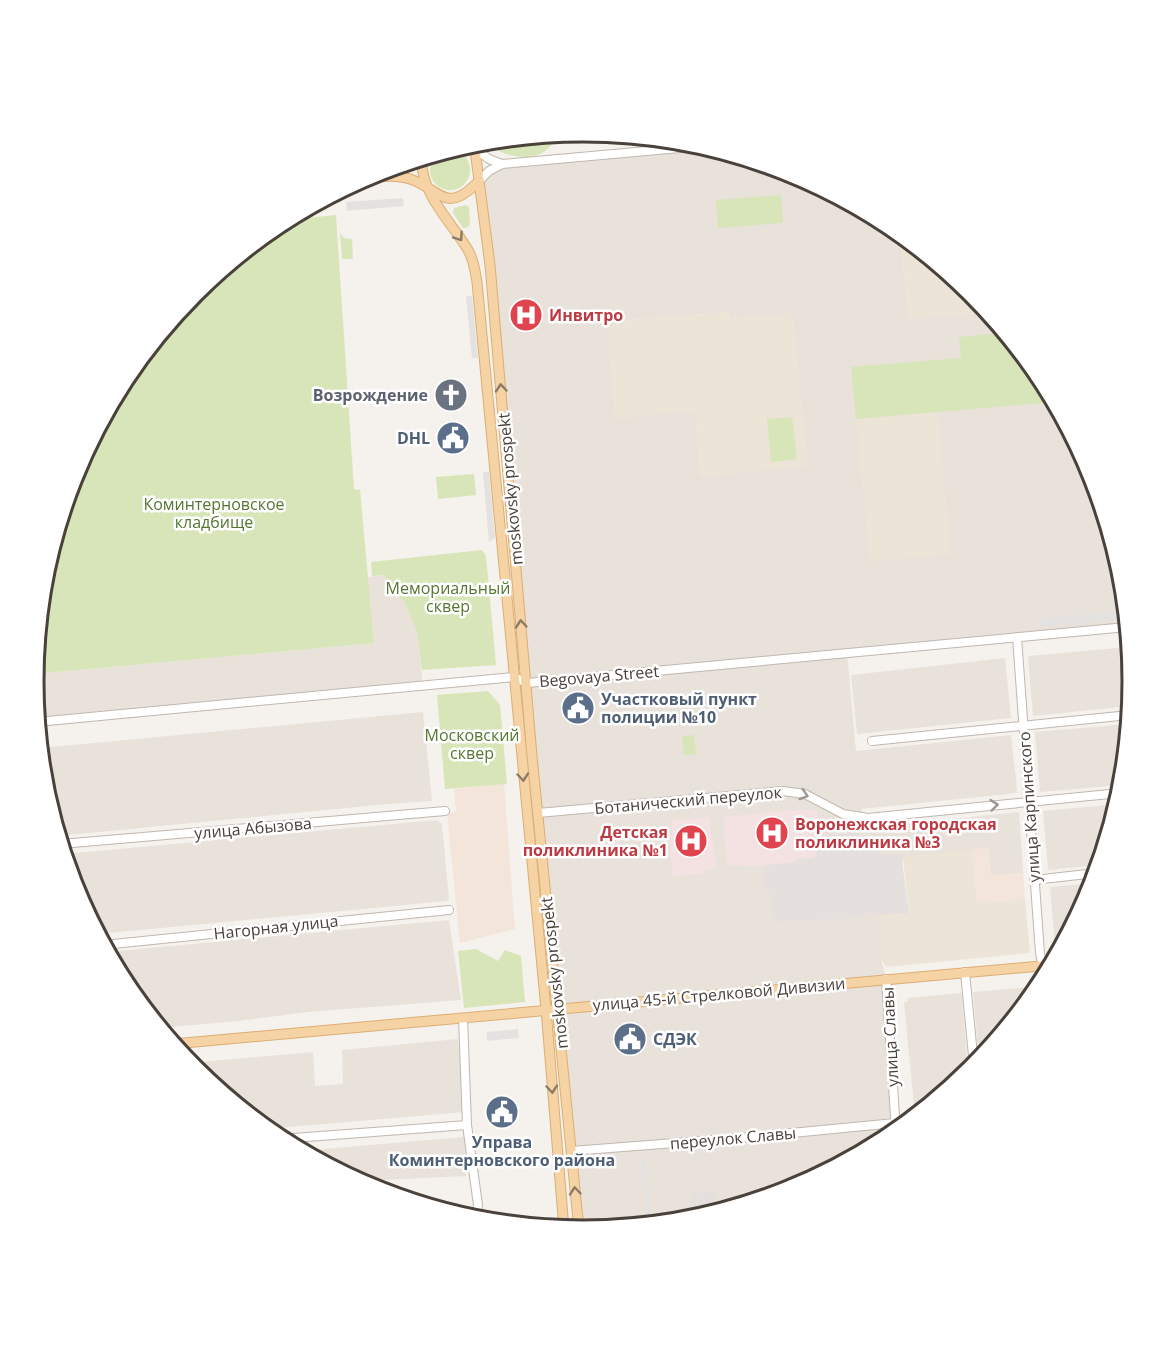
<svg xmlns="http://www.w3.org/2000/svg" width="1165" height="1362" viewBox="0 0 1165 1362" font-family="'Open Sans',sans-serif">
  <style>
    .residential { fill: #e8e2db; fill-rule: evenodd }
    .commercial { fill: #f4e5da }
    .industrial { fill: #e5e0dd }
    .education { fill: #ece4d7 }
    .medical { fill: #f4e1e1 }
    .green { fill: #d7e5b9 }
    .parking { fill: #e4e2e0 }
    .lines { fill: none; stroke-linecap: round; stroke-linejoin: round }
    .minor-casing { stroke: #c0b7af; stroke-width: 10 }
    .major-casing { stroke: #dbae74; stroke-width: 11 }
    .minor { stroke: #fff; stroke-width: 8 }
    .major { stroke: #f6d3a4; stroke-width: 9 }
    .oneway { stroke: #8e7b64 }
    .oneway2 { stroke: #9b9693 }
    .labels { text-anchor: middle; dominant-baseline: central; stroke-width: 5; stroke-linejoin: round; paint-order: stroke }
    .health-label { font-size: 16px; font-weight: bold; fill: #be3a42; stroke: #fff; text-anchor: start }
    .worship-label { font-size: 16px; font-weight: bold; fill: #5b616d; stroke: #fff; text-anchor: end }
    .service-label { font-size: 16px; font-weight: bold; fill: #4e5e75; stroke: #fff; text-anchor: start }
    .street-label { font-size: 16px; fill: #49413a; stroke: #fff }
    .park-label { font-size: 16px; fill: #557631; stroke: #fff }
    .rim { fill: none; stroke: #49413a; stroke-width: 3 }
  </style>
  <rect width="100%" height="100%" fill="#f5f1ec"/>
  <g class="residential">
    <path d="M702,146L793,173L888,224L900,234L909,319L979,313L983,307L1040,376L1090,471L1122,574L1127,627L847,653L856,751L1011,735L1016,778L1017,793L862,809L864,828L1019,812L1023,873L991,876L988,848L904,857L881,959L886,979L896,1131L887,1138L792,1189L689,1220L582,1230L479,181L502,164ZM729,312L730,319L793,314L701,477L695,411L606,322Z"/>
    <polygon points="384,575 405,603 418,631 422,681 37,718 34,674 374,643 368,577"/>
    <polygon points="1129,647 1132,681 1130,706 1033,716 1028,656"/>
    <polygon points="1005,658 1011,718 857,734 851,675"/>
    <polygon points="423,712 432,801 387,804 58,836 43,788 40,748"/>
    <polygon points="1128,724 1122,785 1040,792 1035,732"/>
    <polygon points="1117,804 1098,865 1048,870 1043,811"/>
    <polygon points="437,820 442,824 449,899 447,901 98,934 75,891 64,854"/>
    <polygon points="1093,883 1090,892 1062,944 1055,945 1050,887"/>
    <polygon points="449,920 461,1000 308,1012 238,1021 160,1028 125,986 108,952"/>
    <polygon points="1035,987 1036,991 979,1059 973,992"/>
    <polygon points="962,993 968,1072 915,1116 904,1002 908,1002 907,998"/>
    <polygon points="458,1039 464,1112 266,1129 194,1069 188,1063 313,1052 315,1086 343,1084 342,1050"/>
    <polygon points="464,1137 467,1163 465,1163 466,1176 380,1180 381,1191 372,1189 301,1151"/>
  </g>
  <g class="commercial">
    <polygon points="504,784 515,929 460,943 447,813 456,812 454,789"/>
    <polygon points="988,848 991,875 1023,873 1025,899 977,903 972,849"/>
  </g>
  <g class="industrial">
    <polygon points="858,829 860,844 880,843 882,854 901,854 909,914 878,915 867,912 858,918 775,922 771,892 765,892 764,865 795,862 797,859 814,858 818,848 825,848 827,831"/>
    <polygon points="714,1191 716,1207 694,1209 693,1193"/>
  </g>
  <g class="education">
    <polygon points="900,234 971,293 983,307 979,313 909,319"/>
    <polygon points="730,312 731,319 793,314 808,466 701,477 695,411 615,419 606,322"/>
    <polygon points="938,412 951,554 870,562 856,419"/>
    <polygon points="972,849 977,903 1025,899 1030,953 886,967 881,959 878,915 909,914 903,857"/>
  </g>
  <g class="medical">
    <polygon points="790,810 817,810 821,848 818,849 814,858 797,859 795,862 752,866 727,865 723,817"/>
    <polygon points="709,817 717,869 702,870 702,874 672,877 669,836 672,835 671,820"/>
  </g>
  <g class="green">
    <path d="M555,134V141C551,146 546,151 540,154C525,161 496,155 487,141Z"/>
    <circle cx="450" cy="170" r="20"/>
    <polygon points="781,195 783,223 718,228 716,200"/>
    <polygon points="466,205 469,207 470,225 466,228 463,228 453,213 454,208"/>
    <polygon points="336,215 354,489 360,490 374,643 34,674 44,573 75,470 126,375 194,292 277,224 285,220"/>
    <polygon points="340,233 344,238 352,239 353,259 342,259"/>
    <polygon points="1004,333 1010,340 1011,353 1020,353 1040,376 1054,402 856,419 851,367 961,358 959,337"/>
    <polygon points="792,417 797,459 771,462 767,419"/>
    <polygon points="474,474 476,495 438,499 436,477"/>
    <polygon points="482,550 486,556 496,665 422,670 417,631 405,603 384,575 372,576 371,562"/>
    <polygon points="488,691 500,705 507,784 445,789 437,695"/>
    <polygon points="694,735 696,754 684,755 682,736"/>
    <polygon points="476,949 498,961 505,950 521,956 525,1002 464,1008 458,951"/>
  </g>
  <g class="parking">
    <polygon points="403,198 404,206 347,211 346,202"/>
    <polygon points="466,296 472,296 478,358 472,358"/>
    <polygon points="483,472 489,472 495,538 489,542"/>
    <polygon points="1125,611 1126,618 1041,627 1040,619"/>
    <polygon points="518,1029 519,1038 487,1041 487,1032"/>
    <polygon points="641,1160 646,1160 652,1224 647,1224"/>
  </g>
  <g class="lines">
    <g class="minor-casing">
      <g id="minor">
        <polyline points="475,149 489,159 502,164"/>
        <polyline points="479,181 489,171 502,164 702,146"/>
        <polyline points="1017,637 1040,953 1045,976"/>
        <polyline points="37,722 514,677 527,683 1127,627"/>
        <polyline points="872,741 1129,715"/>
        <polyline points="538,813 783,791 805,794 843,814 868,818 1120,793"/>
        <polyline points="61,844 445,811"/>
        <polyline points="1034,880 1096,873"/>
        <polyline points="103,945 449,910"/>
        <polyline points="965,972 974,1066"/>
        <polyline points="886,979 896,1131"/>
        <polyline points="463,1018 467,1125 478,1205 477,1213 467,1217"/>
        <polyline points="280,1139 467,1125"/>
        <polyline points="571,1151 740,1138 895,1123"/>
      </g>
    </g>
    <g class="major-casing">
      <g id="major">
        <polyline points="474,142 490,265 532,756 579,1230"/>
        <path d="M422,158C420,194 451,221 468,250C474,260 475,271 477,282L546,1009L564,1229"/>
        <polyline points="393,167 398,166"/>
        <path d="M363,178C378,177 395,174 410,179C441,189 445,216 479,181"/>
        <polyline points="173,1044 1051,965"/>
      </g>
    </g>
    <use href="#minor" class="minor"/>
    <use href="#major" class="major"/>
  </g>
  <defs><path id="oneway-chevron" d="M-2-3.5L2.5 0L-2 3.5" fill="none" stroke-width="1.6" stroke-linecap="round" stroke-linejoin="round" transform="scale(1.5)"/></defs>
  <g class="oneway">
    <use href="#oneway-chevron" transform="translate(459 237) rotate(56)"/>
    <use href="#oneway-chevron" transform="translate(501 388) rotate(-95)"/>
    <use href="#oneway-chevron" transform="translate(521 624) rotate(-95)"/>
    <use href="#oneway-chevron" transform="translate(523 777) rotate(85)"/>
    <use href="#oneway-chevron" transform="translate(552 1089) rotate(85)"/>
    <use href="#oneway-chevron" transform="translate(575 1191) rotate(-95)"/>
  </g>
  <g class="oneway2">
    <use href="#oneway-chevron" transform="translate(804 795) rotate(18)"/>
    <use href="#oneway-chevron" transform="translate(994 805) rotate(-6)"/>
  </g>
  <defs>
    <g id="hospital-disc" transform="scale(1.725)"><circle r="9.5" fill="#e0444e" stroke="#fff"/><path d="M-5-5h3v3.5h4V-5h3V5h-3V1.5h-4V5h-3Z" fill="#fff"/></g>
    <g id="church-disc" transform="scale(1.725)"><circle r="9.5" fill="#6b7280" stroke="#fff"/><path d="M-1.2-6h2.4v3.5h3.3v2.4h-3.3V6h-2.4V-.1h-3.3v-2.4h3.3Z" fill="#fff"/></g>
    <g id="civic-disc" transform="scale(1.725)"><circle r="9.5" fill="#5c6f8a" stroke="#fff"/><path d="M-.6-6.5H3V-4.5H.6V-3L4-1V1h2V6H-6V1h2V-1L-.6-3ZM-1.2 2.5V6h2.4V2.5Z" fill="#fff"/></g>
  </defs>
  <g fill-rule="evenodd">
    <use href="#hospital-disc" x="526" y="315"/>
    <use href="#church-disc" x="451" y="395"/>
    <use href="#civic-disc" x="453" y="438"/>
    <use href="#civic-disc" x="578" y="708"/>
    <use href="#hospital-disc" x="772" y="833"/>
    <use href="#hospital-disc" x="691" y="841"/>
    <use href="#civic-disc" x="630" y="1039"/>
    <use href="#civic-disc" x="502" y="1112"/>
  </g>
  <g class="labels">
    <g class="health-label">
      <text x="549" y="315">Инвитро</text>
      <text x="795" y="824">Воронежская городская<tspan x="795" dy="18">поликлиника №3</tspan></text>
      <text x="668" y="832" text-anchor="end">Детская<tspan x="668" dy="18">поликлиника №1</tspan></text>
    </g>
    <g class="worship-label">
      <text x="428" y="395">Возрождение</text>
    </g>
    <g class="service-label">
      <text x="430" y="438" text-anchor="end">DHL</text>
      <text x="601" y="699">Участковый пункт<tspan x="601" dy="18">полиции №10</tspan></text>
      <text x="653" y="1039">СДЭК</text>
      <text x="502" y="1142" text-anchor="middle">Управа<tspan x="502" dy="18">Коминтерновского района</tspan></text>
    </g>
    <g class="street-label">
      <text transform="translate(510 489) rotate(-95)">moskovsky prospekt</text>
      <text transform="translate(599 676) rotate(-5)">Begovaya Street</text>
      <text transform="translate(688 800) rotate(-5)">Ботанический переулок</text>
      <text transform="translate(1029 807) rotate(-94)">улица Карпинского</text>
      <text transform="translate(253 828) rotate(-5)">улица Абызова</text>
      <text transform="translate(276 927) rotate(-6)">Нагорная улица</text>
      <text transform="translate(554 973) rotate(-96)">moskovsky prospekt</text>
      <text transform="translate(719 994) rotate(-5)">улица 45-й Стрелковой Дивизии</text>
      <text transform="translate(890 1037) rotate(-93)">улица Славы</text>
      <text transform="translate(733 1138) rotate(-5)">переулок Славы</text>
    </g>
    <g class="park-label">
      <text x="214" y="504">Коминтерновское<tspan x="214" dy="18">кладбище</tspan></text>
      <text x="448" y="588">Мемориальный<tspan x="448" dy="18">сквер</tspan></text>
      <text x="472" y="735">Московский<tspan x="472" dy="18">сквер</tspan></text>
    </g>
  </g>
  <path d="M0 0H1165V1362H0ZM44 681a539 539 0 1 1 1078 0a539 539 0 1 1-1078 0Z" fill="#fff" fill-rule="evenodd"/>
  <path class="rim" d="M44 681a539 539 0 1 1 1078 0a539 539 0 1 1-1078 0Z"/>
</svg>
